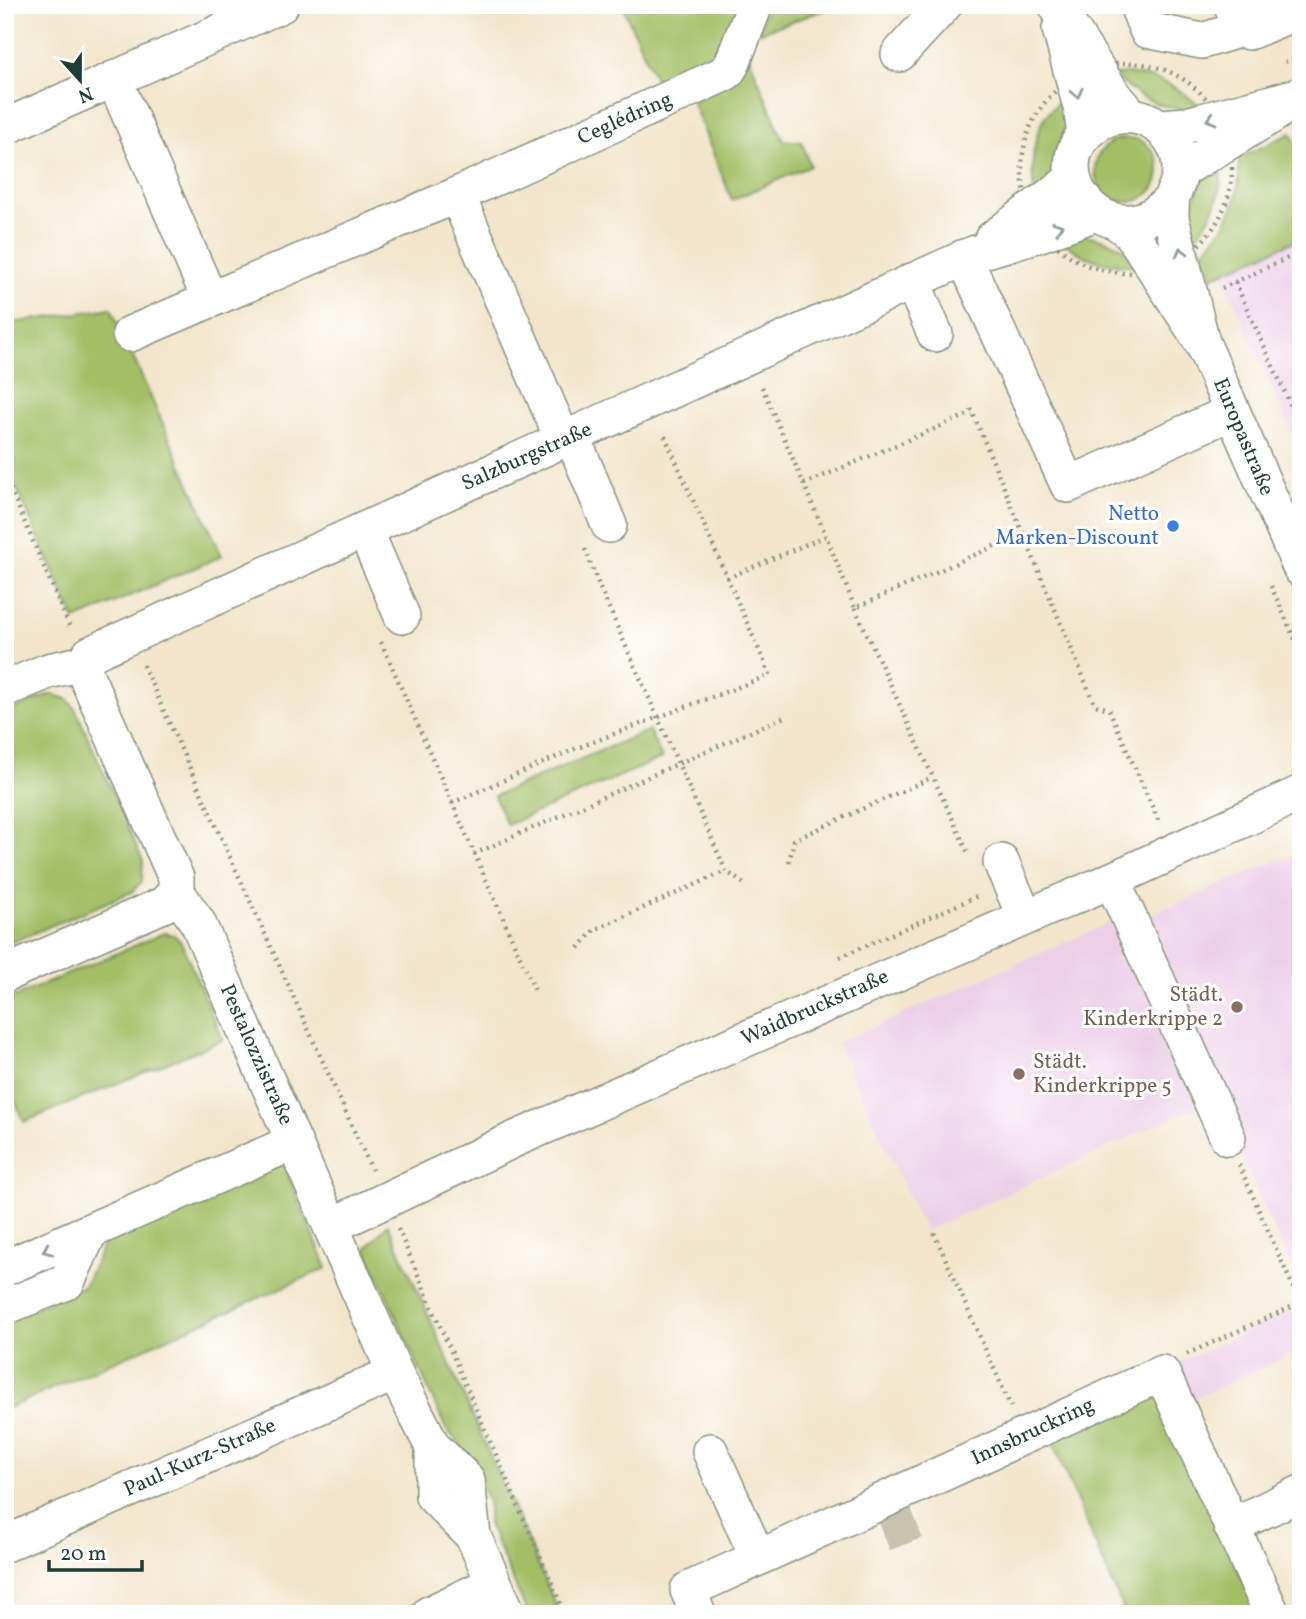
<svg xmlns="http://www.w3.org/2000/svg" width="1306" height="1619" viewBox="0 0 1306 1619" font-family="Vollkorn,serif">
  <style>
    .built { fill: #edd0e8 }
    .green { fill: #a3be65; stroke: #617e4c; stroke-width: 2 }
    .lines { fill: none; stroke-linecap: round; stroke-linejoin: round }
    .minor-tunnel { stroke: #c8c3ad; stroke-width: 35; stroke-dasharray: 35 18; stroke-linecap: butt }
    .minor-casing { stroke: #889180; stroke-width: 38 }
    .path { stroke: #889180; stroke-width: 4.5; stroke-dasharray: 2 5; stroke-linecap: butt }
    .minor { stroke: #fff; stroke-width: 35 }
    .oneway { stroke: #8f9e9a }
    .shop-dot { fill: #3f7fe0; stroke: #fff; stroke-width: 2.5 }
    .education-dot { fill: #8d6e63; stroke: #fff; stroke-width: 2.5 }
    .labels { text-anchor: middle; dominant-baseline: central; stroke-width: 6; stroke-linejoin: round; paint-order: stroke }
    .street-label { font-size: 21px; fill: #1f3d34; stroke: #fff }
    .shop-label { font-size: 21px; fill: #366cbe; stroke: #fff; text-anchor: end }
    .education-label { font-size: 21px; fill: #785e54; stroke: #fff; text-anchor: end }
  </style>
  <rect width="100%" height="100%" fill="#fff"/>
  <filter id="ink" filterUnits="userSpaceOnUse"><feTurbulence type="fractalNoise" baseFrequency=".0143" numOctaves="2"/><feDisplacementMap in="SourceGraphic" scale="14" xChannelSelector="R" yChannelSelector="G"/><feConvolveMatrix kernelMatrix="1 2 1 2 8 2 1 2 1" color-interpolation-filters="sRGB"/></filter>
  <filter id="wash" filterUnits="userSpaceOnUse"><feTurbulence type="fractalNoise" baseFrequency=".00686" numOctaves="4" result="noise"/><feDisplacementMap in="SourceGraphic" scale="28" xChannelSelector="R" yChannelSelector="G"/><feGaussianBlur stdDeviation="1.57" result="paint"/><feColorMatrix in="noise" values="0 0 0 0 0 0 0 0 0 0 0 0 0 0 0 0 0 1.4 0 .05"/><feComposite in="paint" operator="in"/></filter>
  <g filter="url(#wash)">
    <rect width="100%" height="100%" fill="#f2e5cb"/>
    <g class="built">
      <polygon points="1301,238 1301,454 1222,273"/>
      <polygon points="1301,851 1301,1289 1135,921"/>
      <polygon points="1116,920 1200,1105 925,1231 837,1043"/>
      <polygon points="1301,1306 1301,1350 1188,1401 1172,1366"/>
    </g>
    <g class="green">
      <polygon points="622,5 740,5 722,55 658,85"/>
      <polygon points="768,5 839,5 758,33"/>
      <polygon points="749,57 783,140 802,142 810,166 732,200 692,101"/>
      <path d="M1128,74C1163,78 1179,87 1204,110C1165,110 1142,103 1114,75Z"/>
      <path d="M1063,96L1067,120L1051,179L1034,194C1031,169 1032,140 1045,117C1050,110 1058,103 1063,96Z"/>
      <path d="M1291,133L1301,155V238L1212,277L1202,252C1231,223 1241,199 1239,158Z"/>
      <circle cx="1127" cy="170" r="32"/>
      <path d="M1221,159C1223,196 1215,218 1188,244L1184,225L1205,173Z"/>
      <path d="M1081,234C1107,240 1124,243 1139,265C1108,266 1081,261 1059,237Z"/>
      <polygon points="111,308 222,556 75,620 5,462 5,324"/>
      <polygon points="50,694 67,699 75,708 143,861 142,881 132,892 5,945 5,713"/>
      <polygon points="649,730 662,758 507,825 494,796"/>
      <polygon points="164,933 174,935 181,942 223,1040 24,1122 5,1076 5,1001"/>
      <polygon points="282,1160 327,1268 6,1409 5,1320 84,1286 106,1239"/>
      <polygon points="388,1224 560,1614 528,1614 488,1524 488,1502 470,1456 446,1429 366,1249"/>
      <polygon points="1150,1393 1161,1399 1258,1614 1125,1614 1049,1434"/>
    </g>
  </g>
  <g filter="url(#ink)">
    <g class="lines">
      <polyline class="minor-tunnel" points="895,1515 906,1544"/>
      <g class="minor-casing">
        <g id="minor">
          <polyline points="281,5 114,79 210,300 457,195 717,77 727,72 732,64 755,5"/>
          <polyline points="1056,5 1113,94 1131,115"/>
          <polyline points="1137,5 1147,30 1202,41 1241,29"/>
          <polyline points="1232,5 1241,29 1249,32 1301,10"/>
          <polyline points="1060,29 1081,107 1085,134"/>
          <polyline points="899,54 944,5"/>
          <polyline points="5,127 114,79"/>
          <polyline points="1160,127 1187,125 1301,95"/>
          <polyline points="1180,171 1276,113"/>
          <polyline points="457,195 563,440"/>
          <path d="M1172,198C1115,266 1033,174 1093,127C1128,99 1182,126 1180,171C1180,181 1175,188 1172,197C1171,203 1171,211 1171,218L1202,342"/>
          <polyline points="1117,222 1132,234 1202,342 1301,569"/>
          <polyline points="992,239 1073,179"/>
          <polyline points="964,257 1068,485 1232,412"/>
          <polyline points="912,281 935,334"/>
          <polyline points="130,334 210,300"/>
          <polyline points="572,436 609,525"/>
          <polyline points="365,530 402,616"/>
          <polyline points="85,663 90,654 973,254 1043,233 1096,213"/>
          <polyline points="85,663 85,673 176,878 176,891 198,923 395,1373 433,1447 467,1480 473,1536 508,1614"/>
          <polyline points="5,689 48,671 85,663"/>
          <polyline points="1001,862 1025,917"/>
          <polyline points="1112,880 1228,1138"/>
          <polyline points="5,974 165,904 176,891"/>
          <polyline points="331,1226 513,1140 1112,880 1301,793"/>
          <polyline points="5,1268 294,1142"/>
          <polyline points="5,1307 67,1282 89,1233"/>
          <polyline points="433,1447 433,1496 473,1536"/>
          <polyline points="710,1451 758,1558"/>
          <polyline points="1231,1526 1301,1493"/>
          <polyline points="5,1544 395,1373"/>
          <polyline points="429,1614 494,1583"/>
          <polyline points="698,1614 688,1590 1162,1373 1272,1614"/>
        </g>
      </g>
      <g class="path">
        <polyline points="1285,62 1301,56"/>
        <circle cx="1127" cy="168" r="105"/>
        <polyline points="1235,282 1301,428"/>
        <polyline points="1222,288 1301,252"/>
        <polyline points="762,387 826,536"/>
        <polyline points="971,409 1095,705 1109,709 1159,822"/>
        <polyline points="5,476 71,630"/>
        <polyline points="804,484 972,413"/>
        <polyline points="585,549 600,588 726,871 744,884"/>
        <polyline points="727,578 826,536 855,608 1024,533"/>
        <polyline points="1271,586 1301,653"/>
        <polyline points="855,608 969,855"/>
        <polyline points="381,642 536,993"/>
        <polyline points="143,665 372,1170"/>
        <polyline points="452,803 577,748 770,675 663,432"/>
        <polyline points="474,854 786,716"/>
        <polyline points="789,862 794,840 933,777"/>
        <polyline points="579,948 594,930 726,871"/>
        <polyline points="840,957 980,895"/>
        <polyline points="398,1229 565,1614"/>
        <polyline points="934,1233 1011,1407"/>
        <polyline points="1187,1354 1300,1303 1239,1165"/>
      </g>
      <use href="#minor" class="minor"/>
    </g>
    <defs><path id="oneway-chevron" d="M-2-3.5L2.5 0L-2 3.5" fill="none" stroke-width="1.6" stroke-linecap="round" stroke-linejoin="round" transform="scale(1.75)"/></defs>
    <g class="oneway">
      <use href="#oneway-chevron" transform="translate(1077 93) rotate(77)"/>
      <use href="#oneway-chevron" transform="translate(1211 119) rotate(165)"/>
      <use href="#oneway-chevron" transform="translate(1058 227) rotate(-20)"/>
      <use href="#oneway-chevron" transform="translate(1181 252) rotate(-105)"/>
      <use href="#oneway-chevron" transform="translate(47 1250) rotate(157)"/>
    </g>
  </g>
  <circle class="shop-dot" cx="1173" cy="526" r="7"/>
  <g class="education-dot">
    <circle cx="1237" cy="1007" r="7"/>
    <circle cx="1019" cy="1074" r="7"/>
  </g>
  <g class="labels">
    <g class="street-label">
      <text transform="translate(625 119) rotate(-24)">Ceglédring</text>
      <text transform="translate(1243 437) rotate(67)">Europastraße</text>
      <text transform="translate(527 457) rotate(-24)">Salzburgstraße</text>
      <text transform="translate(815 1008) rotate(-24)">Waidbruckstraße</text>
      <text transform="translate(256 1055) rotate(66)">Pestalozzistraße</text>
      <text transform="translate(1033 1432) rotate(-25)">Innsbruckring</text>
      <text transform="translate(200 1458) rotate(-24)">Paul-Kurz-Straße</text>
    </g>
    <g class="shop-label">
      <text x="1159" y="514">Netto<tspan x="1159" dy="24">Marken-Discount</tspan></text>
    </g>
    <g class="education-label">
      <text x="1223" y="995">Städt.<tspan x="1223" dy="24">Kinderkrippe 2</tspan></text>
      <text x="1033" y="1062" text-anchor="start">Städt.<tspan x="1033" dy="24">Kinderkrippe 5</tspan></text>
    </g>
  </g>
  <rect width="1306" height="1619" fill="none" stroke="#fff" stroke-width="28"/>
  <g transform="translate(80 80) rotate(159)" stroke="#ffffff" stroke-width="5" paint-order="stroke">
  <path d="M0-5L12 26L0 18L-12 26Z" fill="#1f3d34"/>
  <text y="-10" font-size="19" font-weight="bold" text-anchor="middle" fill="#1f3d34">N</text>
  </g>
  <path d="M49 1560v10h93v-10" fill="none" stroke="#1f3d34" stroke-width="3.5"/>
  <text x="60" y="1560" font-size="21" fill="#1f3d34" stroke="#ffffff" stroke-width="5" paint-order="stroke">20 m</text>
</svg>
